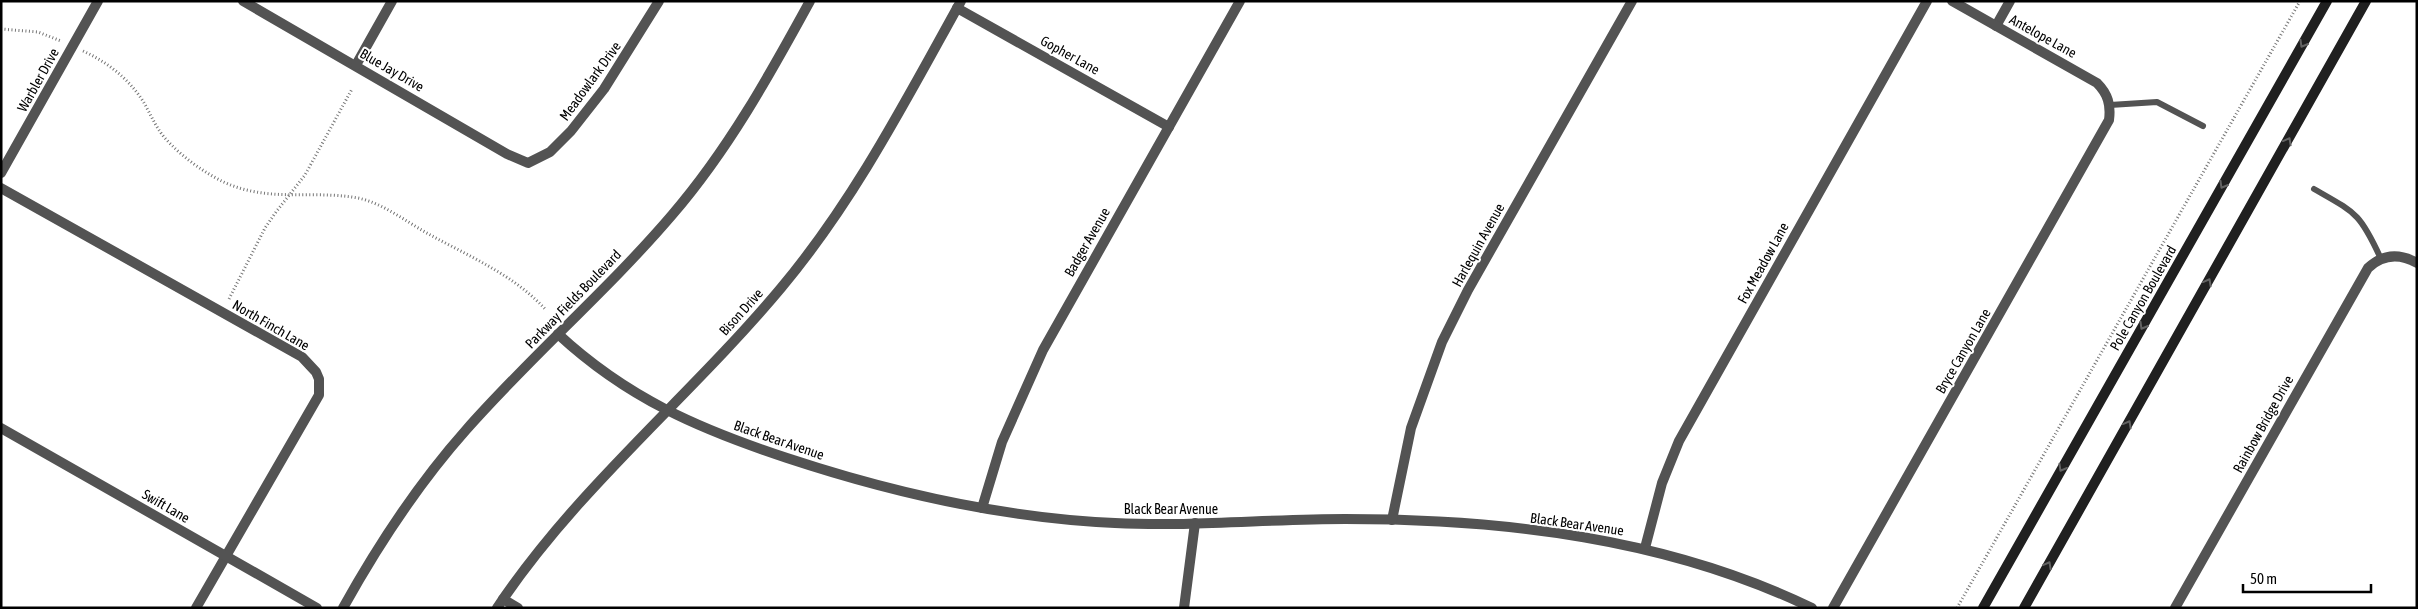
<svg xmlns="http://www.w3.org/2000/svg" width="2418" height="609" viewBox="0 0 2418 609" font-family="'Asap Condensed',sans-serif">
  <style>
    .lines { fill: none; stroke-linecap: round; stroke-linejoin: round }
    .path { stroke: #757575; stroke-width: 3; stroke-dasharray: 1 2.5; stroke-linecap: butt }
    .lane { stroke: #535353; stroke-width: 6 }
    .street { stroke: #535353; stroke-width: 10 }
    .secondary { stroke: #202020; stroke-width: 10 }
    .oneway { stroke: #636363 }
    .labels { text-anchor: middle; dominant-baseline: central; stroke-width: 4; stroke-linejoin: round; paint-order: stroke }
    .street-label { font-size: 14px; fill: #000; stroke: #fff }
  </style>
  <rect width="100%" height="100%" fill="#fff"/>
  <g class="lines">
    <g class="path">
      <polyline points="1,29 38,32 61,41"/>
      <path d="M83,51C107,62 128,78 143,101C150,113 155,126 164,137C178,153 195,166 214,177C263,205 307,189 358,198C382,203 404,220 425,232C466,255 513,274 545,309"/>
      <polyline points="229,299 265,228 276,212 305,175 352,89"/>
      <polyline points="1957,608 2300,1"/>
    </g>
    <g class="lane">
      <polyline points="2110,105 2157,102 2203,126"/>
      <path d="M2314,189C2356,213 2360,213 2381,259"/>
    </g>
    <g class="street">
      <polyline points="243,1 507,154 528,163 550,152 571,131 604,89 659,1"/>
      <polyline points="957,8 1169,127"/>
      <polyline points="1996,26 2010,1"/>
      <polyline points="356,65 392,1"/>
      <polyline points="1,173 98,1"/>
      <polyline points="1,188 302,357 316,372 319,379 319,395 196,608"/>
      <path d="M558,334C627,398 699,429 787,458C893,493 1003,518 1115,523C1191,527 1268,519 1345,519C1504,519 1667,538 1812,608"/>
      <polyline points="1,428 317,608"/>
      <polyline points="982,508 1002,442 1043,350 1240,1"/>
      <polyline points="1392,520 1411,428 1442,342 1468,290 1632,1"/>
      <polyline points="1645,548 1662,483 1679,441 1927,1"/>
      <polyline points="503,599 518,608"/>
      <path d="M343,608C378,545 418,484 466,430C532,355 608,290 672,215C728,150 769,76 810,1"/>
      <path d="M497,608C577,488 689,398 781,288C854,201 906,100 961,1"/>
      <polyline points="1184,608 1195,523"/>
      <path d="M1833,608L2109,120C2111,105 2108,94 2097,83L1952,1"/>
      <path d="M2175,608L2368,268C2383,254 2399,253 2417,263"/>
    </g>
    <g class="secondary">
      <polyline points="1983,608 2327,1"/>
      <polyline points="2024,608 2366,1"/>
    </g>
  </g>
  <defs><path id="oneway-chevron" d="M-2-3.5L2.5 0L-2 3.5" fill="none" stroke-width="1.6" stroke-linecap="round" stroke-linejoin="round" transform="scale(1.25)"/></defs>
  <g class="oneway">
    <use href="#oneway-chevron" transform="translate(2303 44) rotate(120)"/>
    <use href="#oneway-chevron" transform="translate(2288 141) rotate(-61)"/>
    <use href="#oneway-chevron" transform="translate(2223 185) rotate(120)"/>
    <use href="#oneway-chevron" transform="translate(2208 282) rotate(-61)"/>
    <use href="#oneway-chevron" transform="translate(2143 326) rotate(120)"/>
    <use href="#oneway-chevron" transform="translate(2128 424) rotate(-61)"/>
    <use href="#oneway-chevron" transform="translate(2062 468) rotate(120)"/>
    <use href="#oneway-chevron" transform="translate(2048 565) rotate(-61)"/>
  </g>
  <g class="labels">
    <g class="street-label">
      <text transform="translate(2043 36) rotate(29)">Antelope Lane</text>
      <text transform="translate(1070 55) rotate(29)">Gopher Lane</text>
      <text transform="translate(392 70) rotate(30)">Blue Jay Drive</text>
      <text transform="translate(38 80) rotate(-61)">Warbler Drive</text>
      <text transform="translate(590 81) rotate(-54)">Meadowlark Drive</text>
      <text transform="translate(1087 242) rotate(-60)">Badger Avenue</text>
      <text transform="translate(1478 245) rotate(-61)">Harlequin Avenue</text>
      <text transform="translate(1763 263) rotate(-61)">Fox Meadow Lane</text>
      <text transform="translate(2143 298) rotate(-60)">Pole Canyon Boulevard</text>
      <text transform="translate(573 299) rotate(-46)">Parkway Fields Boulevard</text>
      <text transform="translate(741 312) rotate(-48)">Bison Drive</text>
      <text transform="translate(271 325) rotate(30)">North Finch Lane</text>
      <text transform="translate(1963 351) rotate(-60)">Bryce Canyon Lane</text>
      <text transform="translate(2263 424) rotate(-61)">Rainbow Bridge Drive</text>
      <text transform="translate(779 440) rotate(19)">Black Bear Avenue</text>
      <text transform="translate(166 506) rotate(30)">Swift Lane</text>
      <text x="1171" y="509">Black Bear Avenue</text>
      <text transform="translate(1577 524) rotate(8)">Black Bear Avenue</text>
    </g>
  </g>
  <rect width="2418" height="609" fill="none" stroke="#000000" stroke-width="5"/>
  <path d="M2243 584v8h128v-8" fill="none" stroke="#000000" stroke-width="2.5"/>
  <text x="2250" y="584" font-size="15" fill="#000000" stroke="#ffffff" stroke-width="4" paint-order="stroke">50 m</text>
</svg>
